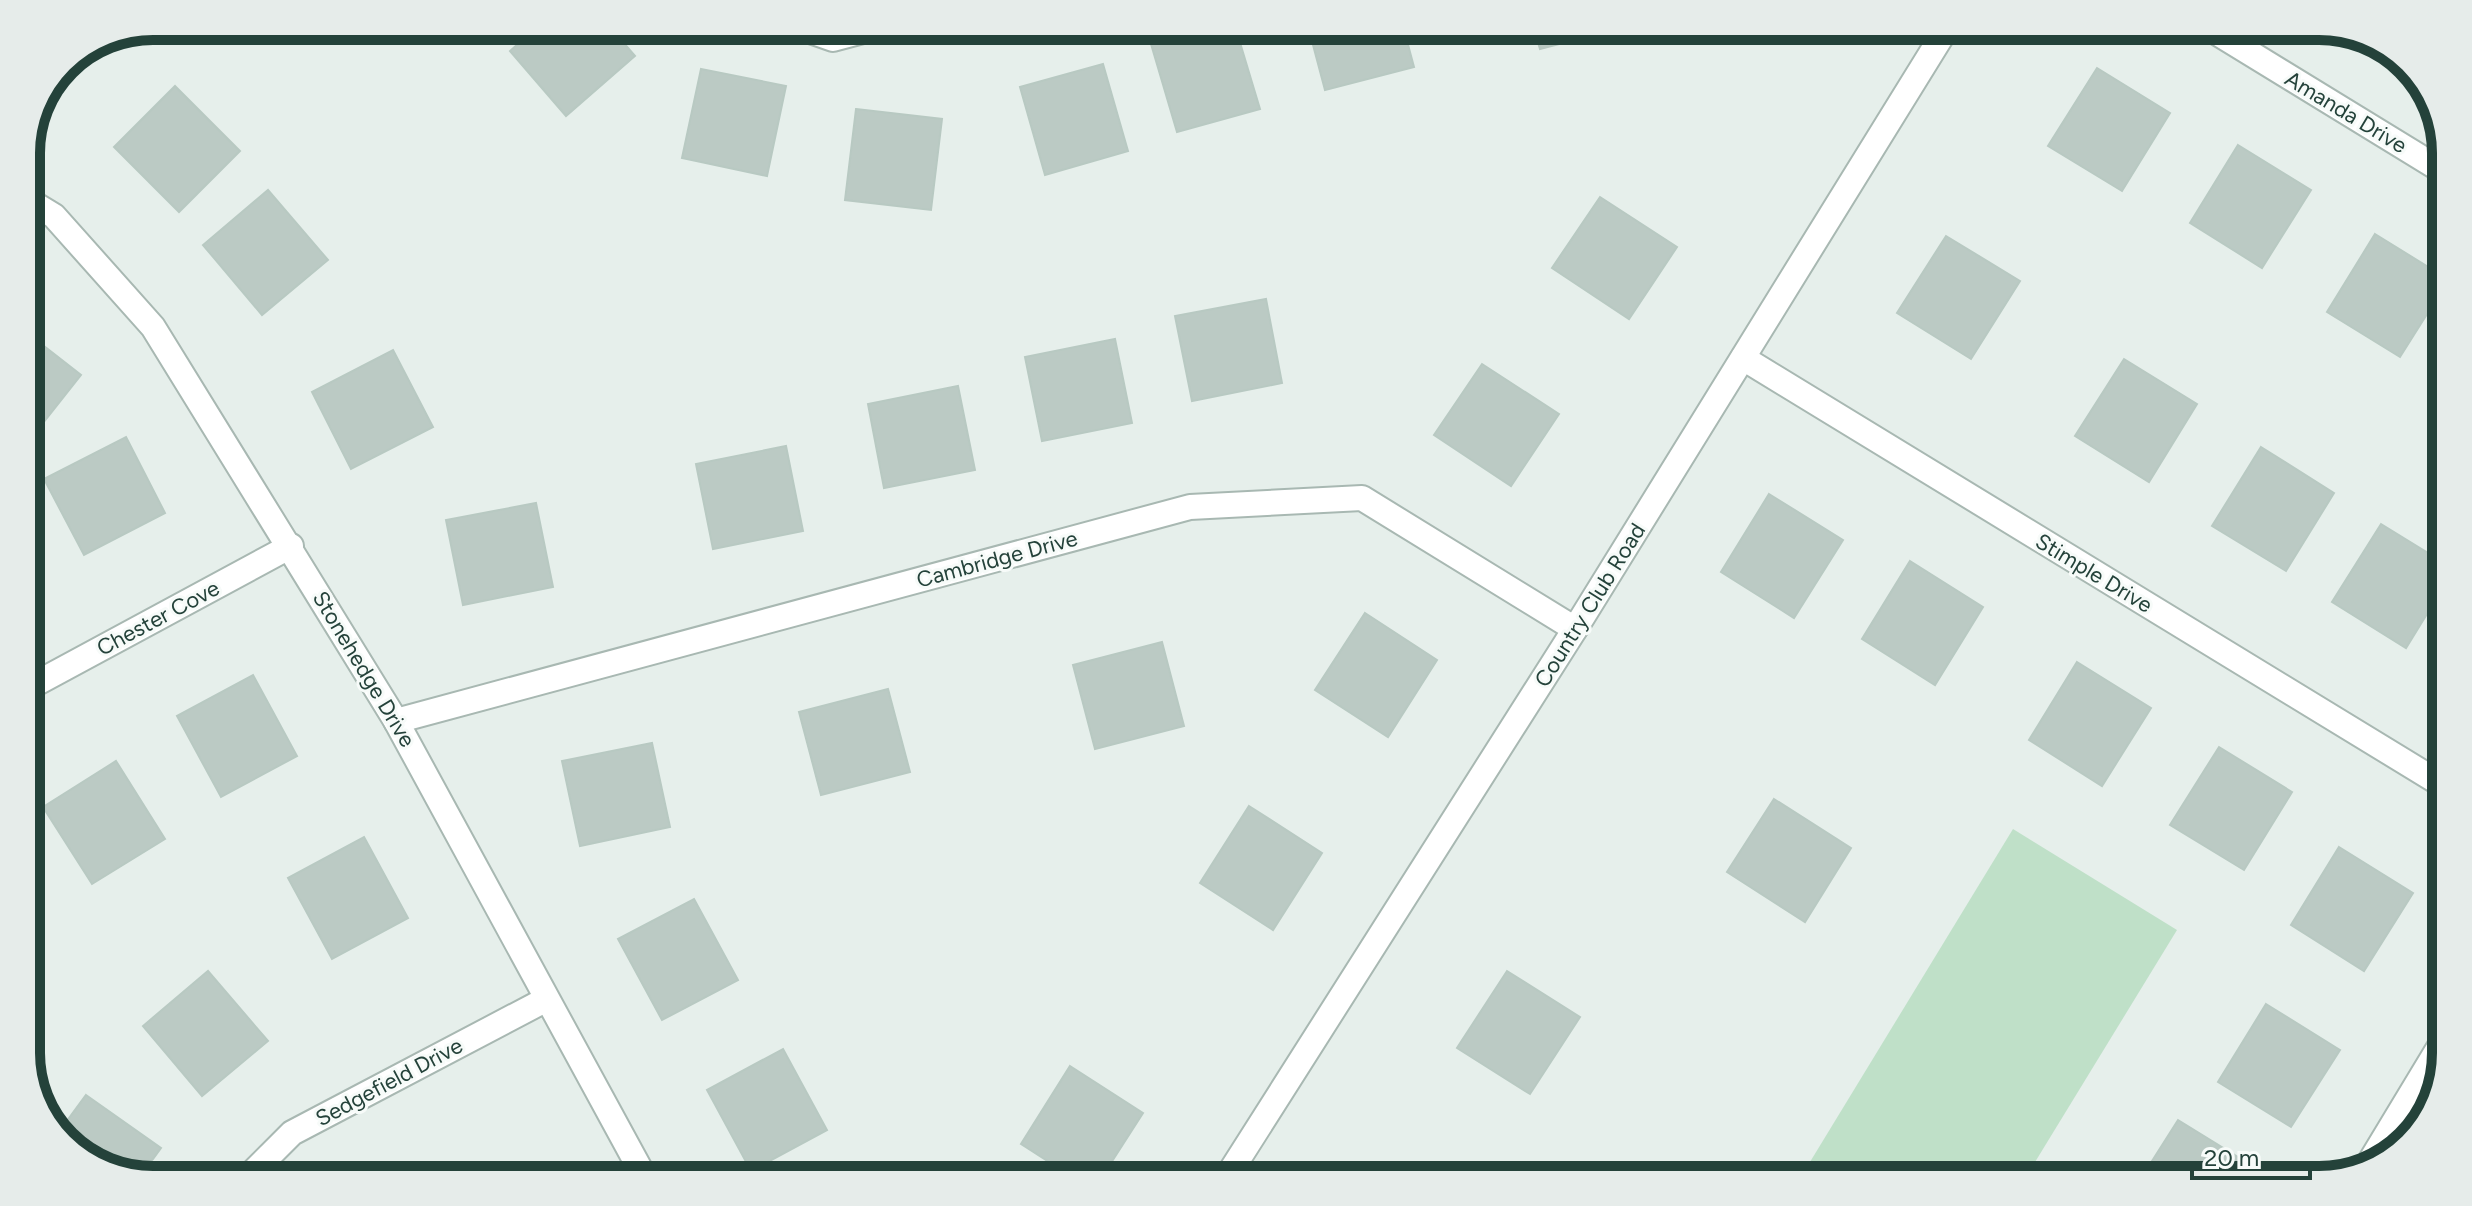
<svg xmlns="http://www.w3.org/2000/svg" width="2472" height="1206" viewBox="0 0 2472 1206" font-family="Figtree,sans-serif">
  <rect width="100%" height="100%" fill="#e6efeb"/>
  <!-- green -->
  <path fill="#bfe0c8" d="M2013 829 2177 930 2024 1180H1799Z"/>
  <!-- building -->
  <g fill="#bbcac4" stroke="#b8c9c2" stroke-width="2">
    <path d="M538 26H609L635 56 566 116 510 51Z"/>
    <path d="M1213 26H1235L1260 109 1177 132 1151 44Z"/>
    <path d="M1308 26H1403L1414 67 1325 90Z"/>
    <path d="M1533 26H1628L1540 49Z"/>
    <path d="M1734 26H1797L1796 34Z"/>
    <path d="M1103 64 1128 151 1045 175 1020 87Z"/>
    <path d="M2097 68 2170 113 2122 191 2048 146Z"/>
    <path d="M701 69 786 86 767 176 682 158Z"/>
    <path d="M175 86 240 151 179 212 114 147Z"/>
    <path d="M856 109 942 119 931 210 845 200Z"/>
    <path d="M2238 145 2311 190 2262 268 2190 223Z"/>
    <path d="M268 190 328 260 262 315 203 245Z"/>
    <path d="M1600 197 1677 247 1629 319 1552 268Z"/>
    <path d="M2375 234 2446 278V284L2400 357 2327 312Z"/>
    <path d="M1946 236 2020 281 1971 359 1897 313Z"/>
    <path d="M1266 299 1282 383 1192 401 1175 316Z"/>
    <path d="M26 332 81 375 28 442 26 441Z"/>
    <path d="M1115 339 1132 423 1042 441 1025 357Z"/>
    <path d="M393 350 433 427 351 469 312 392Z"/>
    <path d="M2124 359 2197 404 2149 482 2075 436Z"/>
    <path d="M1482 364 1559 414 1511 486 1434 435Z"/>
    <path d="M958 386 975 470 884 488 868 404Z"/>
    <path d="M126 437 165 513 84 555 44 479Z"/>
    <path d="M786 446 803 531 713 549 696 464Z"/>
    <path d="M2261 447 2334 493 2286 571 2212 526Z"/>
    <path d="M1769 494 1843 540 1794 618 1721 572Z"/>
    <path d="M536 503 553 587 463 605 446 520Z"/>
    <path d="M2381 524 2446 564V583L2406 648 2332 602Z"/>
    <path d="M1910 561 1983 607 1935 685 1862 639Z"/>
    <path d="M1365 613 1437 660 1388 737 1315 690Z"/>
    <path d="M1162 642 1184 726 1095 749 1073 665Z"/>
    <path d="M2077 662 2151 708 2102 786 2029 740Z"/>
    <path d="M253 675 297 756 221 797 177 716Z"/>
    <path d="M888 689 910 772 821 795 799 712Z"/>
    <path d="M652 743 670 827 580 846 562 761Z"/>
    <path d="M2219 747 2292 792 2244 870 2170 825Z"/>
    <path d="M116 761 165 839 92 884 43 807Z"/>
    <path d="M1774 799 1851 848 1805 922 1727 872Z"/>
    <path d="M1249 806 1322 853 1273 930 1200 883Z"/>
    <path d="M364 837 408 918 332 959 288 878Z"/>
    <path d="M2339 847 2413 893 2364 971 2291 925Z"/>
    <path d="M694 899 738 980 662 1020 618 939Z"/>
    <path d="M208 971 268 1041 202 1096 143 1026Z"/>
    <path d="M1507 971 1580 1017 1530 1094 1457 1048Z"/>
    <path d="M2266 1004 2340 1050 2291 1127 2218 1082Z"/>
    <path d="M783 1049 827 1130 751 1171 707 1090Z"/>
    <path d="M1070 1066 1143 1113 1100 1180H1077L1021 1144Z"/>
    <path d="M86 1095 161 1148 140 1177 97 1167 58 1133Z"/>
    <path d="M2178 1120 2251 1165 2242 1180H2140Z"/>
    <path d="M537 1165 545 1180H509Z"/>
    <path d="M846 1169 852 1180H826Z"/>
  </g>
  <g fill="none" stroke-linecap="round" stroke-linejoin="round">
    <defs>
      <g id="minor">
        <path d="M796 26 833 39 882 26"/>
        <path d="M2206 26 2446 173"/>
        <path d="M26 199 54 216 153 327 396 721 646 1180"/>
        <path d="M1743 358 2446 787"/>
        <path d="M26 689 291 546"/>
        <path d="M396 721 1190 507 1362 498 1575 629"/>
        <path d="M2368 1165 2446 1036"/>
        <path d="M245 1180 292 1133 545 1000"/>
        <path d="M1225 1180 1575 629 1948 26"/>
      </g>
    </defs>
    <!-- minor casing -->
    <use href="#minor" stroke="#a8b8b2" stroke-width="28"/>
    <!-- minor -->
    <use href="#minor" stroke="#fff" stroke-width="24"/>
  </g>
  <g text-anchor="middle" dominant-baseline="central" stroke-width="6" stroke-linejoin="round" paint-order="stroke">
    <!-- street labels -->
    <g font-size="22" fill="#24423a" stroke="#f7fbf9">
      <text transform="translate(2346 112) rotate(31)">Amanda Drive</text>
      <text transform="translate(997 559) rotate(-15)">Cambridge Drive</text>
      <text transform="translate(2094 573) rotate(31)">Stimple Drive</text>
      <text transform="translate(1590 605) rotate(-58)">Country Club Road</text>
      <text transform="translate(158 618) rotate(-28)">Chester Cove</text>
      <text transform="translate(364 669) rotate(59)">Stonehedge Drive</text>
      <text transform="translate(389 1082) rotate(-28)">Sedgefield Drive</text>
    </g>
  </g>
  <!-- crop -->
  <path d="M0 0H2472V1206H0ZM153 40H2319A113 113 0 0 1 2432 153V1053A113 113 0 0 1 2319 1166H153A113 113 0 0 1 40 1053V153A113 113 0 0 1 153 40Z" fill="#e6ecea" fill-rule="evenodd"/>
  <path fill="none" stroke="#24423a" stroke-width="10" d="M153 40H2319A113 113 0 0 1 2432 153V1053A113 113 0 0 1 2319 1166H153A113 113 0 0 1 40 1053V153A113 113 0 0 1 153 40Z"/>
  <!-- scale -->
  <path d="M2192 1166v12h118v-12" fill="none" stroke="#24423a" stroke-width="4"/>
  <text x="2204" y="1166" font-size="24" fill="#24423a" stroke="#f7fbf9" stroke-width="6" paint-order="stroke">20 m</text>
</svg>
